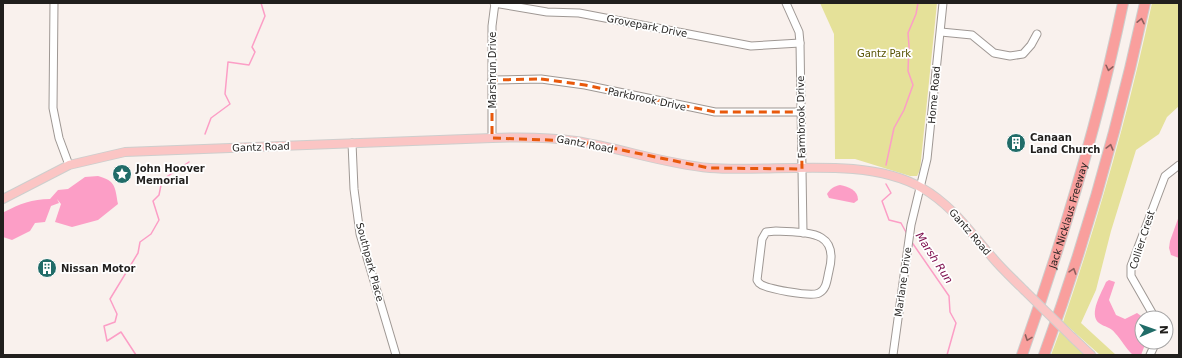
<svg xmlns="http://www.w3.org/2000/svg" width="1182" height="358" viewBox="0 0 1182 358" font-family="'DejaVu Sans',sans-serif">
  <rect width="100%" height="100%" fill="#f9f1ed"/>
  <!-- green -->
  <g fill="#e5e199">
    <path d="M820 3H937L920 170 917 176H910L855 159H835L834 34Z"/>
    <path d="M1152 3H1179V106L1167 117 1159 134 1136 150 1111 231 1096 290 1081 323 1116 355H1100L1063 322C1099 217 1129 111 1152 3Z"/>
    <path d="M1060 331 1085 355H1051Z"/>
  </g>
  <!-- water -->
  <g fill="#fc9ec6">
    <path d="M98 176C116 181 115 187 118 204L98 220 72 227 55 222 61 204 57 199 59 203 51 206 45 222 35 223 30 231 12 240 3 237 4 212C20 204 32 199 50 199L58 190 68 189 85 177Z"/>
    <path d="M840 185C849 187 858 190 858 200L854 203 829 198 827 194C830 189 834 186 840 185Z"/>
    <path d="M1179 216V258L1171 255 1169 248 1170 241Z"/>
    <path d="M1109 280 1115 282 1109 300 1116 315 1125 319 1137 313 1144 318H1142V342H1146L1141 355H1133C1125 348 1122 340 1115 333 1111 327 1104 327 1099 323 1088 314 1102 292 1106 282Z"/>
  </g>
  <g fill="none" stroke-linecap="round" stroke-linejoin="round">
    <!-- stream -->
    <g stroke="#fc9ec6" stroke-width="1.5">
      <path d="M205 134 211 118 230 104 225 94 228 62 249 65 255 52 252 47 265 16 261 3"/>
      <path d="M886 165 894 128 904 110 913 85 908 71 909 46 908 33 916 14 918 3"/>
      <path d="M886 184 891 193 882 201 889 220 901 223 907 234"/>
      <path d="M911 241 949 296 950 312 956 323 947 355"/>
      <path d="M136 355 121 332 107 341 104 326 115 322 117 314 110 299 138 253 140 242 151 234 159 220 153 201 159 195 162 180 189 162"/>
    </g>
    <defs>
      <g id="minor">
        <path d="M54 3 53 108 59 138 69 165"/>
        <path d="M494 3 547 12 579 13 751 46 800 43"/>
        <path d="M786 3 799 32 800 43 803 233"/>
        <path d="M941 32 972 35 994 53 1010 56 1023 54 1031 45 1037 34"/>
        <path d="M492 80 541 79 585 85 715 112H801"/>
        <path d="M492 138V26L495 3"/>
        <path d="M352 143 354 189 360 234 396 355"/>
        <path d="M776 231C806 233 840 229 829 271 827 279 827 289 819 293 811 297 765 289 759 283L757 280 762 239 766 232Z"/>
        <path d="M1155 318 1131 276V266L1165 176 1179 165"/>
        <path d="M893 355 911 225 927 159 943 3"/>
        <path d="M1150 355 1156 342"/>
      </g>
      <g id="major">
        <path d="M3 199 69 165 125 152 492 138C520 137 548 137 576 141 621 148 664 164 710 168 774 173 865 155 922 188 952 205 970 232 992 257 1002 269 1013 279 1024 290"/>
        <path d="M1072 337 1091 355"/>
      </g>
      <g id="highway">
        <path id="s1" d="M1022 355C1063 240 1098 123 1123 3"/>
        <path d="M1044 355C1086 240 1119 123 1145 3"/>
      </g>
    </defs>
    <!-- minor casing -->
    <use href="#minor" stroke="#9f9894" stroke-width="9"/>
    <!-- major casing -->
    <use href="#major" stroke="#cececd" stroke-width="10"/>
    <!-- highway casing -->
    <use href="#highway" stroke="#cececd" stroke-width="12"/>
    <!-- minor -->
    <use href="#minor" stroke="#fff" stroke-width="7"/>
    <!-- major -->
    <use href="#major" stroke="#fbc5c4" stroke-width="8"/>
    <!-- highway -->
    <use href="#highway" stroke="#f99f9d" stroke-width="10"/>
    <defs>
      <path id="major-bridge" d="M1024 290 1072 337"/>
    </defs>
    <!-- major-bridge casing -->
    <use href="#major-bridge" stroke="#cececd" stroke-width="10" stroke-linecap="butt"/>
    <!-- major-bridge -->
    <use href="#major-bridge" stroke="#fbc5c4" stroke-width="8"/>
  </g>
  <!-- one-way arrows -->
  <defs><path id="oneway-chevron" d="M-2-3.5L2.5 0L-2 3.5" fill="none" stroke-width="1.6" stroke-linecap="round" stroke-linejoin="round"/></defs>
  <g stroke="#8d5f5d">
    <use href="#oneway-chevron" transform="translate(1141 21) rotate(-78)"/>
    <use href="#oneway-chevron" transform="translate(1109 68) rotate(103)"/>
    <use href="#oneway-chevron" transform="translate(1110 147) rotate(-75)"/>
    <use href="#oneway-chevron" transform="translate(1073 271) rotate(-72)"/>
    <use href="#oneway-chevron" transform="translate(1028 338) rotate(110)"/>
  </g>
  <!-- marked area -->
  <path fill="none" stroke="#e8590c" stroke-width="3" stroke-dasharray="8 5" stroke-linejoin="round" d="M541 79 585 85 715 112H801L802 169 709 168 578 141 492 138V80Z"/>
  <!-- icons -->
  <defs>
    <symbol id="building-disc" viewBox="-11 -11 22 22"><circle r="9.5" fill="#216c68" stroke="#fff"/><path d="M-4-6H4V6H1V3H-1V6H-4ZM-2.5-4.3h1.7v1.8h-1.7ZM.8-4.3h1.7v1.8H.8ZM-2.5-1h1.7V.8h-1.7ZM.8-1h1.7V.8H.8Z" fill="#fff"/></symbol>
    <symbol id="sight-disc" viewBox="-11 -11 22 22"><circle r="9.5" fill="#216c68" stroke="#fff"/><path d="M0-6L1.8-2.2L6-1.7L2.9 1.2L3.7 5.4L0 3.3L-3.7 5.4L-2.9 1.2L-6-1.7L-1.8-2.2Z" fill="#fff"/></symbol>
  </defs>
  <g fill-rule="evenodd">
    <use href="#building-disc" x="1005" y="132" width="22" height="22"/>
    <use href="#sight-disc" x="111" y="163" width="22" height="22"/>
    <use href="#building-disc" x="36" y="257" width="22" height="22"/>
  </g>
  <g text-anchor="middle" dominant-baseline="central" stroke-width="3.5" stroke-linejoin="round" paint-order="stroke">
    <!-- street labels -->
    <g font-size="10" fill="#211f1d" stroke="#fff">
      <text transform="translate(647 26) rotate(11)">Grovepark Drive</text>
      <text transform="translate(492 70) rotate(-90)">Marshrun Drive</text>
      <text transform="translate(934 95) rotate(-85)">Home Road</text>
      <text transform="translate(647 99) rotate(12)">Parkbrook Drive</text>
      <text transform="translate(801 117) rotate(-91)">Farmbrook Drive</text>
      <text transform="translate(585 144) rotate(11)">Gantz Road</text>
      <text transform="translate(261 147) rotate(-2)">Gantz Road</text>
      <text stroke="none"><textPath href="#s1" startOffset="147">Jack Nicklaus Freeway</textPath></text>
      <text transform="translate(970 232) rotate(49)">Gantz Road</text>
      <text transform="translate(1142 240) rotate(-72)">Collier Crest</text>
      <text transform="translate(370 262) rotate(75)">Southpark Place</text>
      <text transform="translate(903 282) rotate(-82)">Marlane Drive</text>
    </g>
    <!-- park labels -->
    <g font-size="10" fill="#565100" stroke="#fff">
      <text x="884" y="53">Gantz Park</text>
    </g>
    <!-- poi labels -->
    <g font-size="10" font-weight="bold" fill="#211f1d" stroke="#fff" text-anchor="start">
      <text x="1030" y="137">Canaan<tspan x="1030" dy="12">Land Church</tspan></text>
      <text x="136" y="168">John Hoover<tspan x="136" dy="12">Memorial</tspan></text>
      <text x="61" y="268">Nissan Motor</text>
    </g>
    <!-- water labels -->
    <g font-size="11" font-style="italic" fill="#7d0e4d" stroke="#fff">
      <text transform="translate(934 258) rotate(57)">Marsh Run</text>
    </g>
  </g>
  <!-- border -->
  <rect width="1182" height="358" fill="none" stroke="#211f1d" stroke-width="8"/>
  <!-- north arrow -->
  <g transform="translate(1154 330) rotate(88)"><circle r="19" fill="#ffffff" stroke="#a6a5a5"/>
  <path d="M0-3L7 15L0 10L-7 15Z" fill="#216c68"/>
  <text y="-6" font-size="11" font-weight="bold" text-anchor="middle" fill="#211f1d">N</text>
  </g>
</svg>
